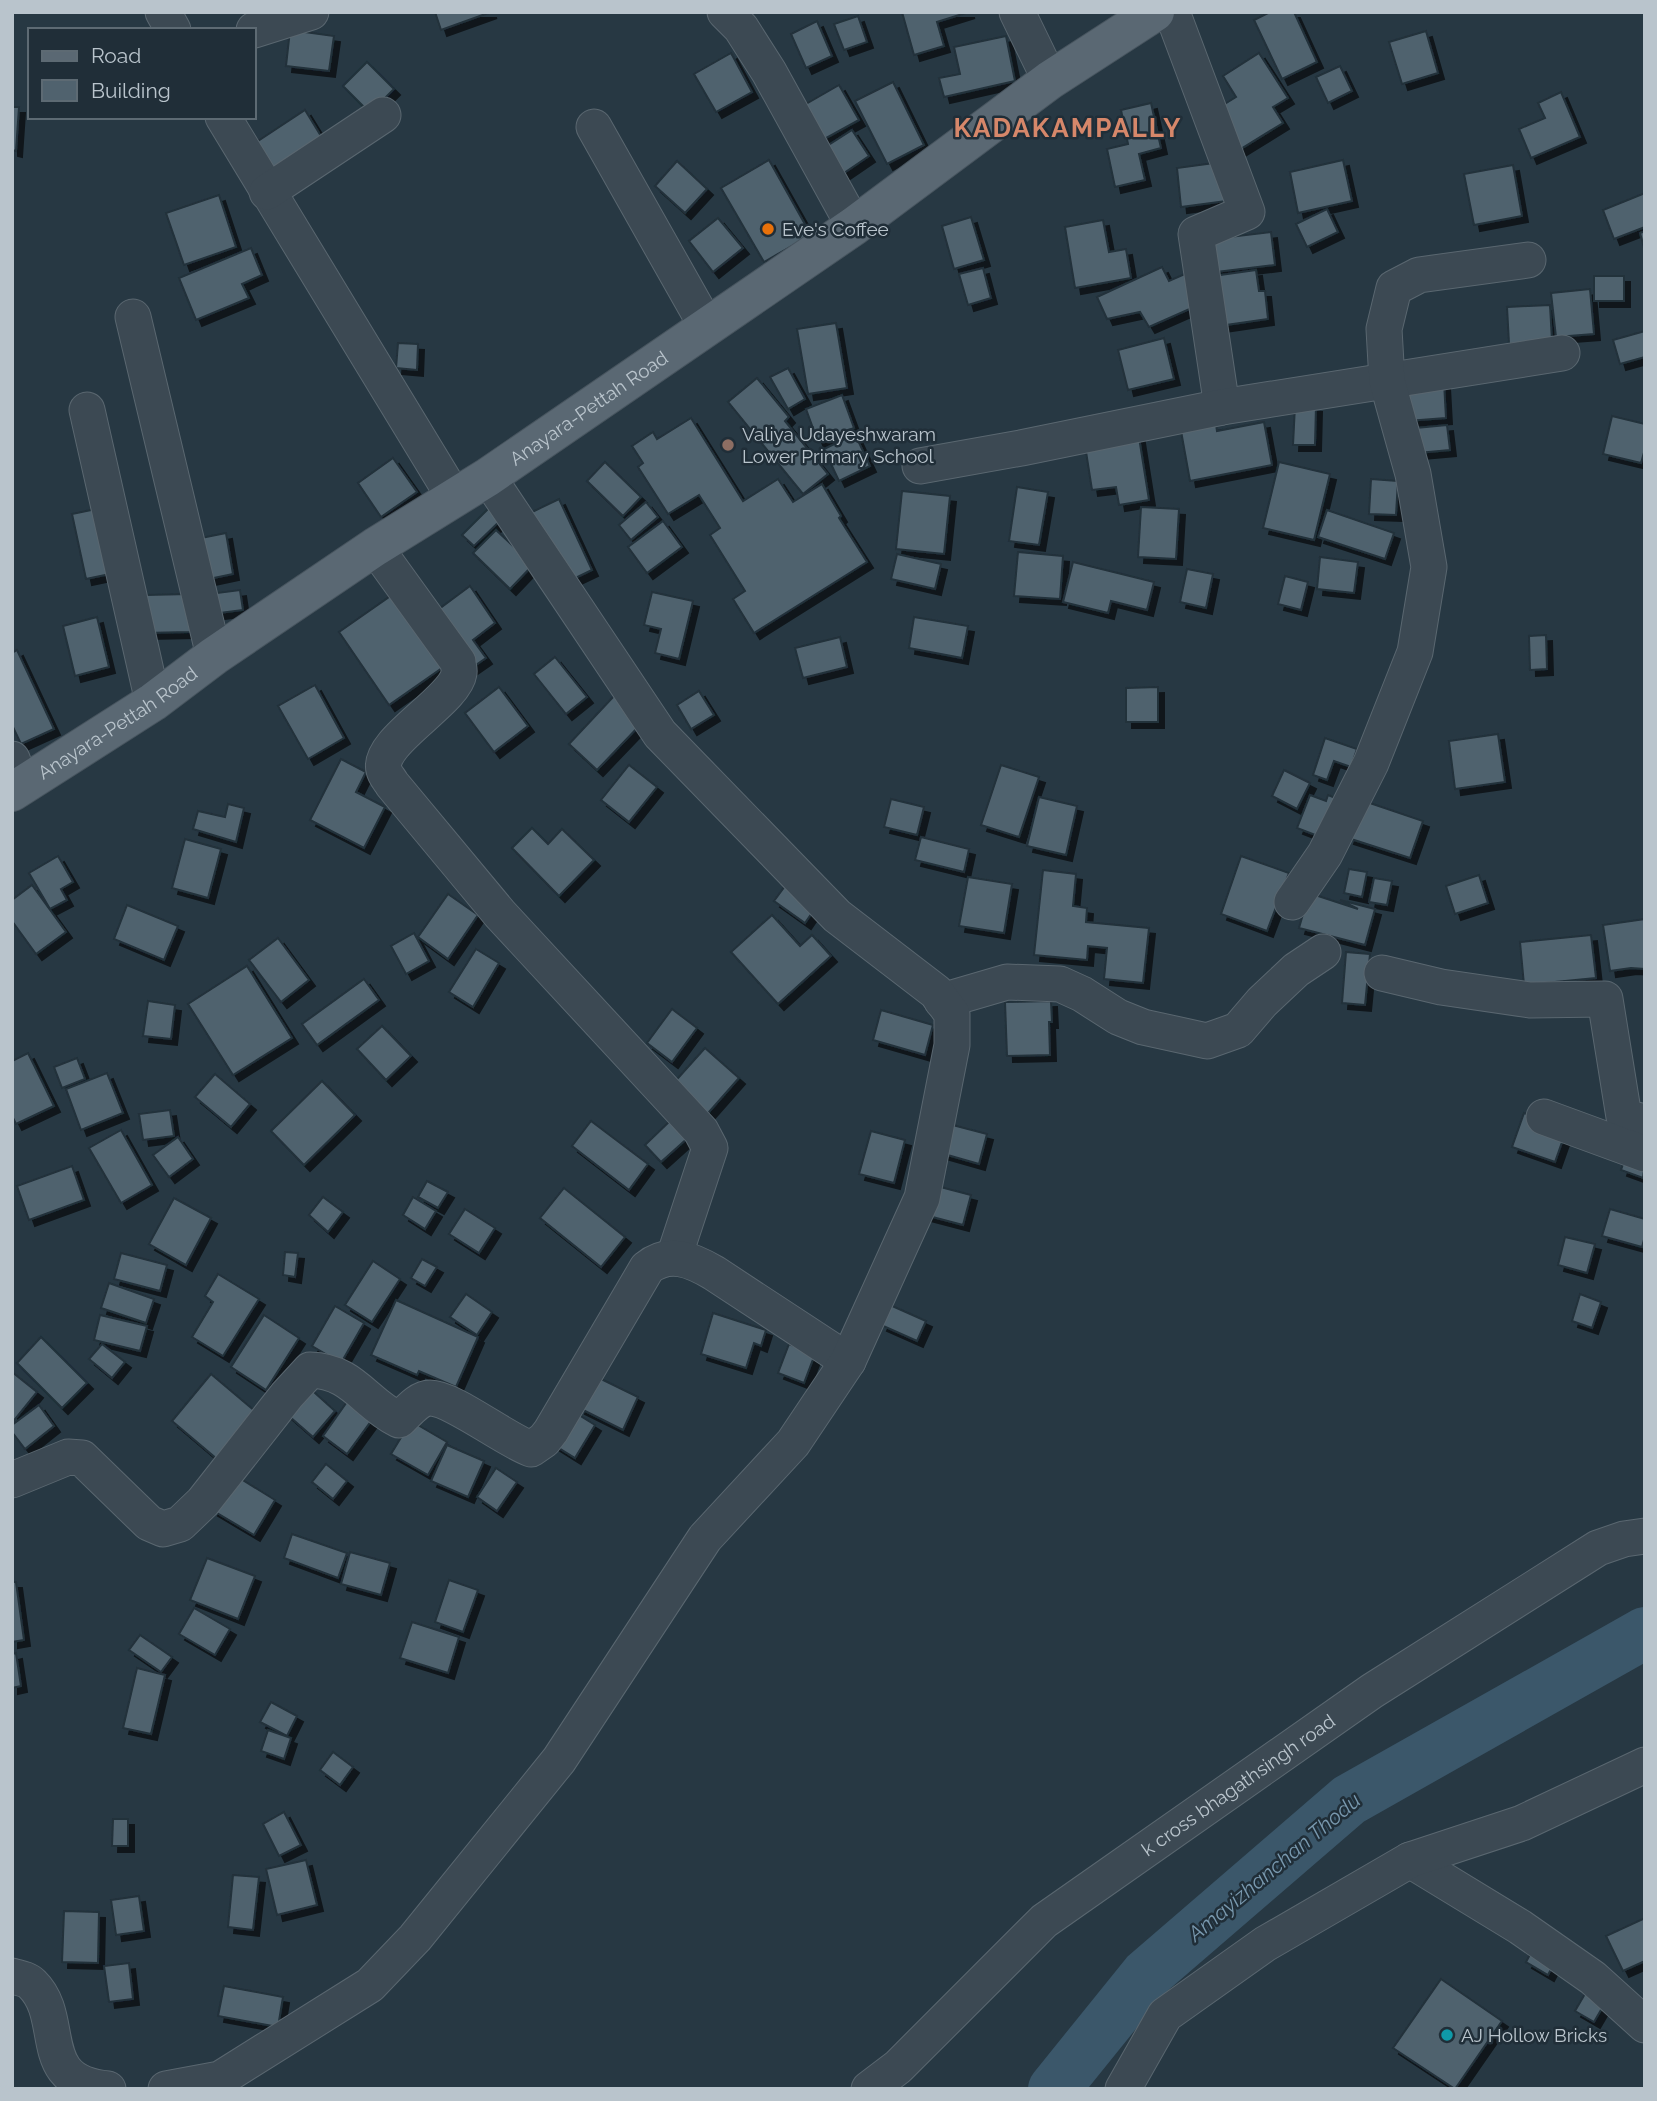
<svg xmlns="http://www.w3.org/2000/svg" width="1657" height="2101" viewBox="0 0 1657 2101" font-family="Raleway,sans-serif">
  <defs>
    <filter id="shadow"><feDropShadow dx="6" dy="6" stdDeviation="0" flood-color="#0009"/></filter>
  </defs>
  <rect width="100%" height="100%" fill="#273843"/>
  <g fill="none" stroke-linecap="round" stroke-linejoin="round">
    <!-- river -->
    <path stroke="#3b576a" stroke-width="52" d="M1054 2089 1146 1975 1349 1800 1645 1633"/>
  </g>
  <!-- building -->
  <g fill="#50626e" stroke="#22303a" stroke-width="2" filter="url(#shadow)">
    <path d="M435 12H491L441 30Z"/>
    <path d="M902 12H969L937 22 944 46 914 55Z"/>
    <path d="M1270 12H1294L1317 62 1282 79 1254 20Z"/>
    <path d="M858 16 867 42 844 50 834 24Z"/>
    <path d="M817 21 832 56 806 68 791 34Z"/>
    <path d="M290 30 334 36 329 71 286 66Z"/>
    <path d="M1426 31 1438 73 1402 84 1389 42Z"/>
    <path d="M1006 36 1015 81 944 97 939 78 960 74 954 47Z"/>
    <path d="M731 53 752 92 716 112 694 74Z"/>
    <path d="M1259 53 1288 98 1273 107 1283 123 1239 150 1215 110 1236 97 1223 76Z"/>
    <path d="M367 62 394 89 370 113 343 86Z"/>
    <path d="M1340 66 1352 91 1328 103 1316 77Z"/>
    <path d="M893 82 924 145 887 164 855 101Z"/>
    <path d="M839 85 859 120 819 142 799 108Z"/>
    <path d="M1561 92 1580 137 1531 158 1519 129 1545 118 1538 103Z"/>
    <path d="M1151 103 1161 148 1139 154 1145 180 1115 187 1107 149 1128 144 1121 110Z"/>
    <path d="M12 107H19L16 151 12 150Z"/>
    <path d="M305 110 324 141 274 174 255 143Z"/>
    <path d="M852 130 869 156 844 173 827 146Z"/>
    <path d="M769 160 811 235 764 262 721 188Z"/>
    <path d="M1343 160 1352 201 1298 213 1290 172Z"/>
    <path d="M677 161 707 189 685 213 655 186Z"/>
    <path d="M1229 161 1234 200 1181 207 1177 168Z"/>
    <path d="M1513 165 1522 216 1474 225 1464 174Z"/>
    <path d="M1645 193V227L1614 239 1603 210Z"/>
    <path d="M219 195 236 247 184 265 166 213Z"/>
    <path d="M1327 209 1338 232 1307 247 1296 224Z"/>
    <path d="M971 217 984 260 954 269 942 226Z"/>
    <path d="M718 218 743 248 713 272 689 241Z"/>
    <path d="M1103 220 1109 252 1126 249 1131 278 1075 288 1065 227Z"/>
    <path d="M1645 231V251L1640 233Z"/>
    <path d="M1271 232 1275 265 1208 273 1204 240Z"/>
    <path d="M251 248 262 275 242 284 249 298 196 320 179 278Z"/>
    <path d="M1162 267 1169 281 1187 273 1201 304 1149 327 1140 312 1107 319 1097 297Z"/>
    <path d="M983 268 991 298 968 305 959 274Z"/>
    <path d="M1256 270 1259 291H1265L1268 319 1219 326 1213 276Z"/>
    <rect x="1594" y="276" width="30" height="25"/>
    <path d="M1590 289 1594 334 1556 337 1551 293Z"/>
    <path d="M1550 305 1552 341 1509 344 1507 307Z"/>
    <path d="M836 323 847 388 808 394 797 329Z"/>
    <path d="M1645 331V357L1620 364 1613 340Z"/>
    <path d="M1164 338 1174 379 1128 390 1118 350Z"/>
    <path d="M398 343 418 344 417 370 396 368Z"/>
    <path d="M788 368 805 399 788 409 770 377Z"/>
    <path d="M757 378 789 417 785 421 828 474 803 494 728 402Z"/>
    <path d="M1444 382 1446 418 1407 421 1404 385Z"/>
    <path d="M842 395 854 428 818 442 806 409Z"/>
    <path d="M1295 405 1316 406 1315 445H1293Z"/>
    <path d="M1612 416 1645 424V449L1641 463 1603 454Z"/>
    <path d="M691 418 743 501 778 479 793 502 822 484 841 516 839 518 867 562 754 633 733 599 745 591 710 535 720 528 699 495 668 514 638 467 643 463 632 446 653 432 657 439Z"/>
    <path d="M1264 422 1272 465 1190 481 1181 431 1216 424 1217 431Z"/>
    <path d="M1447 425 1450 450 1407 454 1405 429Z"/>
    <path d="M1138 431 1149 500 1119 505 1116 487 1092 490 1084 439Z"/>
    <path d="M855 434 870 466 839 481 824 449Z"/>
    <path d="M393 458 417 492 381 517 358 483Z"/>
    <path d="M605 462 641 497 623 516 587 481Z"/>
    <path d="M1279 462 1330 474 1314 540 1263 528Z"/>
    <path d="M1371 479 1398 481 1396 515 1369 514Z"/>
    <path d="M1017 487 1048 492 1039 545 1009 541Z"/>
    <path d="M902 491 950 496 944 554 896 549Z"/>
    <path d="M559 499 592 570 563 584 530 513Z"/>
    <path d="M646 502 658 517 631 540 619 525Z"/>
    <path d="M492 505 504 517 474 546 462 535Z"/>
    <path d="M1141 507 1179 509 1176 559 1138 557Z"/>
    <path d="M96 509 110 574 86 579 72 514Z"/>
    <path d="M1327 510 1394 533 1385 559 1318 537Z"/>
    <path d="M663 521 682 547 647 573 628 547Z"/>
    <path d="M496 530 533 565 510 589 473 553Z"/>
    <path d="M226 533 233 574 209 579 201 538Z"/>
    <path d="M1018 552 1063 556 1060 599 1014 596Z"/>
    <path d="M897 554 941 564 935 589 891 579Z"/>
    <path d="M1320 557 1358 562 1354 593 1317 589Z"/>
    <path d="M1073 562 1154 582 1147 610 1111 601 1108 613 1063 602Z"/>
    <path d="M1187 569 1213 574 1206 608 1180 602Z"/>
    <path d="M1285 576 1308 582 1301 610 1278 604Z"/>
    <path d="M470 586 495 623 473 640 486 658 470 669 431 615Z"/>
    <path d="M240 590 243 610 212 614 209 594Z"/>
    <path d="M652 592 693 601 679 659 655 653 661 629 644 625Z"/>
    <path d="M190 594V632L144 633V595Z"/>
    <path d="M392 595 442 668 389 705 339 632Z"/>
    <path d="M97 617 109 667 75 676 63 626Z"/>
    <path d="M914 617 968 626 962 658 909 648Z"/>
    <path d="M1546 635 1547 669 1530 670 1529 636Z"/>
    <path d="M840 637 847 667 803 678 795 648Z"/>
    <path d="M17 650 54 729 21 744 12 725V653Z"/>
    <path d="M555 657 587 697 566 714 534 674Z"/>
    <path d="M315 685 344 738 308 759 278 706Z"/>
    <path d="M499 687 528 726 494 752 465 713Z"/>
    <path d="M1158 687V722H1126V688Z"/>
    <path d="M699 691 714 715 691 729 677 705Z"/>
    <path d="M614 696 642 723 597 770 569 744Z"/>
    <path d="M1498 734 1505 782 1455 789 1449 741Z"/>
    <path d="M1325 738 1357 749 1351 767 1334 761 1327 780 1313 775Z"/>
    <path d="M341 759 366 772 356 792 385 807 364 848 310 820Z"/>
    <path d="M629 765 657 787 629 822 601 800Z"/>
    <path d="M1001 765 1039 777 1019 837 981 825Z"/>
    <path d="M1284 770 1310 783 1297 809 1272 796Z"/>
    <path d="M1310 795 1326 801 1328 795 1338 799 1323 838 1297 828Z"/>
    <path d="M1039 797 1077 806 1066 855 1027 846Z"/>
    <path d="M891 799 924 807 917 835 884 827Z"/>
    <path d="M1361 800 1423 821 1410 858 1348 838Z"/>
    <path d="M228 804 244 808 236 842 193 829 198 811 225 817Z"/>
    <path d="M532 828 548 844 562 829 594 860 559 896 512 848Z"/>
    <path d="M921 837 969 849 964 872 915 860Z"/>
    <path d="M185 839 221 849 208 898 172 888Z"/>
    <path d="M58 856 73 882 61 889 67 900 50 909 29 873Z"/>
    <path d="M1241 856 1289 873 1267 931 1221 914Z"/>
    <path d="M1349 869 1367 872 1362 897 1344 893Z"/>
    <path d="M1043 870 1076 874 1073 906 1087 908 1086 922 1149 928 1143 983 1104 979 1107 948 1088 946 1087 960 1034 955Z"/>
    <path d="M1479 875 1488 903 1455 914 1446 886Z"/>
    <path d="M968 877 1012 884 1004 933 959 926Z"/>
    <path d="M1374 878 1392 881 1387 905 1369 902Z"/>
    <path d="M788 882 818 904 805 923 774 901Z"/>
    <path d="M32 885 66 932 36 954 12 921V900Z"/>
    <path d="M1309 893 1358 909 1340 900 1375 909 1365 945 1299 928Z"/>
    <path d="M448 894 478 915 448 959 418 937Z"/>
    <path d="M127 905 178 926 164 960 114 939Z"/>
    <path d="M772 915 800 946 812 935 831 956 778 1004 731 952Z"/>
    <path d="M1645 919V969L1631 968 1610 971 1603 925Z"/>
    <path d="M414 933 429 961 406 974 391 946Z"/>
    <path d="M1591 935 1596 978 1524 985 1520 942Z"/>
    <path d="M278 938 309 980 281 1002 249 960Z"/>
    <path d="M476 949 499 963 473 1007 449 992Z"/>
    <path d="M1346 952 1370 954 1365 1005 1342 1003Z"/>
    <path d="M247 966 292 1038 233 1075 188 1004Z"/>
    <path d="M364 979 379 1000 317 1045 302 1024Z"/>
    <path d="M148 1001 175 1005 171 1039 143 1036Z"/>
    <path d="M1051 1001 1052 1022H1049L1050 1055 1007 1056 1005 1002Z"/>
    <path d="M672 1009 697 1028 672 1062 647 1043Z"/>
    <path d="M881 1010 933 1025 925 1055 873 1040Z"/>
    <path d="M382 1026 411 1056 386 1080 357 1049Z"/>
    <path d="M705 1048 739 1078 702 1120 670 1087Z"/>
    <path d="M28 1053 54 1106 16 1124 12 1116V1061Z"/>
    <path d="M77 1058 85 1079 62 1088 54 1067Z"/>
    <path d="M107 1073 123 1113 81 1130 66 1089Z"/>
    <path d="M215 1074 250 1104 231 1127 195 1097Z"/>
    <path d="M322 1081 355 1115 304 1165 271 1131Z"/>
    <path d="M170 1110 174 1136 143 1140 139 1114Z"/>
    <path d="M1524 1113 1567 1128 1555 1162 1512 1147Z"/>
    <path d="M673 1118 690 1136 661 1162 645 1145Z"/>
    <path d="M591 1121 648 1164 629 1190 572 1146Z"/>
    <path d="M945 1123 987 1134 979 1164 937 1152Z"/>
    <path d="M121 1130 152 1185 121 1203 89 1148Z"/>
    <path d="M871 1131 905 1140 894 1183 859 1174Z"/>
    <path d="M178 1137 193 1159 169 1177 153 1155Z"/>
    <path d="M1626 1155 1645 1162 1643 1178 1621 1170Z"/>
    <path d="M72 1166 84 1200 29 1220 17 1186Z"/>
    <path d="M427 1181 448 1192 438 1208 418 1197Z"/>
    <path d="M929 1184 971 1195 963 1225 921 1214Z"/>
    <path d="M564 1188 625 1237 601 1267 540 1218Z"/>
    <path d="M323 1197 343 1212 328 1232 309 1215Z"/>
    <path d="M413 1197 436 1211 425 1229 403 1215Z"/>
    <path d="M174 1198 211 1218 186 1265 149 1244Z"/>
    <path d="M465 1209 495 1228 479 1253 449 1234Z"/>
    <path d="M1610 1209 1645 1219V1236L1642 1247 1602 1236Z"/>
    <path d="M1565 1237 1595 1244 1587 1273 1558 1265Z"/>
    <path d="M285 1252 298 1253 295 1277 283 1275Z"/>
    <path d="M121 1253 167 1265 160 1291 114 1279Z"/>
    <path d="M422 1259 437 1267 425 1286 411 1278Z"/>
    <path d="M373 1261 400 1279 372 1322 345 1305Z"/>
    <path d="M218 1274 259 1299 223 1356 192 1337 213 1302 205 1296Z"/>
    <path d="M109 1283 154 1299 146 1323 101 1308Z"/>
    <path d="M466 1294 492 1312 477 1335 450 1317Z"/>
    <path d="M1580 1294 1601 1302 1592 1328 1572 1321Z"/>
    <path d="M396 1300 478 1337 456 1387 419 1371 417 1375 371 1355Z"/>
    <path d="M890 1305 926 1321 917 1341 881 1325Z"/>
    <path d="M335 1306 364 1323 341 1363 312 1346Z"/>
    <path d="M713 1313 766 1330 761 1346 754 1343 746 1368 701 1354Z"/>
    <path d="M100 1315 147 1326 140 1351 94 1340Z"/>
    <path d="M264 1315 299 1338 266 1390 231 1367Z"/>
    <path d="M41 1337 87 1383 62 1408 17 1363Z"/>
    <path d="M102 1344 125 1362 112 1378 89 1359Z"/>
    <path d="M789 1344 815 1354 804 1383 778 1373Z"/>
    <path d="M12 1372 37 1392 12 1423Z"/>
    <path d="M211 1374 256 1412 217 1459 172 1421Z"/>
    <path d="M595 1376 638 1397 623 1430 579 1408Z"/>
    <path d="M305 1384 335 1411 313 1437 282 1410Z"/>
    <path d="M349 1399 374 1417 347 1454 323 1436Z"/>
    <path d="M39 1405 54 1426 25 1449 12 1432V1425Z"/>
    <path d="M574 1412 595 1425 575 1458 554 1445Z"/>
    <path d="M411 1421 447 1442 428 1475 391 1454Z"/>
    <path d="M447 1445 484 1461 468 1497 431 1481Z"/>
    <path d="M326 1464 347 1481 333 1499 312 1482Z"/>
    <path d="M496 1468 517 1482 497 1511 477 1497Z"/>
    <path d="M233 1474 275 1500 254 1535 212 1510Z"/>
    <path d="M292 1534 347 1553 338 1578 284 1558Z"/>
    <path d="M350 1552 390 1563 381 1595 341 1584Z"/>
    <path d="M207 1558 255 1576 238 1619 190 1600Z"/>
    <path d="M449 1580 478 1590 463 1632 435 1622Z"/>
    <path d="M12 1582H16L24 1640 12 1642Z"/>
    <path d="M194 1608 230 1629 215 1655 179 1634Z"/>
    <path d="M412 1622 459 1637 448 1673 400 1658Z"/>
    <path d="M140 1635 172 1657 161 1672 129 1650Z"/>
    <path d="M16 1653 21 1686 12 1688V1654Z"/>
    <path d="M137 1668 165 1675 151 1734 123 1728Z"/>
    <path d="M271 1702 297 1716 287 1736 260 1722Z"/>
    <path d="M268 1730 291 1738 284 1759 261 1751Z"/>
    <path d="M333 1752 353 1767 340 1785 320 1770Z"/>
    <path d="M284 1812 301 1845 279 1856 263 1824Z"/>
    <path d="M113 1819H128V1846H112Z"/>
    <path d="M306 1860 317 1905 277 1915 266 1869Z"/>
    <path d="M233 1875 259 1877 253 1930 228 1927Z"/>
    <path d="M139 1896 144 1931 116 1935 111 1900Z"/>
    <path d="M64 1911 99 1912 98 1963 62 1962Z"/>
    <path d="M1645 1918V1961L1623 1971 1606 1936Z"/>
    <path d="M1536 1943 1558 1956 1548 1975 1526 1962Z"/>
    <path d="M129 1963 133 1999 109 2002 104 1966Z"/>
    <path d="M1441 1979 1502 2021 1455 2089 1393 2048Z"/>
    <path d="M224 1986 283 1997 278 2027 218 2016Z"/>
    <path d="M1586 1992 1605 2003 1594 2022 1575 2011Z"/>
  </g>
  <g fill="none" stroke-linecap="round" stroke-linejoin="round">
    <defs>
      <g id="minor">
        <path d="M163 12 173 30"/>
        <path d="M725 12 741 28 769 72 854 226"/>
        <path d="M1017 12 1050 80"/>
        <path d="M1172 12 1247 212 1196 234 1222 407"/>
        <path d="M254 30 311 12"/>
        <path d="M223 117 454 497"/>
        <path d="M594 127 707 327"/>
        <path d="M267 192 383 115"/>
        <path d="M133 317 214 656"/>
        <path d="M87 410 153 702"/>
        <path d="M920 466 1021 448 1222 407 1562 353"/>
        <path d="M375 547 458 662C458 666 460 670 459 673 455 701 376 742 384 770 385 775 390 780 392 784L500 914 701 1131 710 1148 674 1257"/>
        <path d="M12 759 22 785"/>
        <path d="M1292 902 1325 854 1371 763 1415 652 1429 567 1413 474 1387 381 1384 329 1394 288 1419 275 1528 260"/>
        <path d="M1382 973 1441 987 1530 1000 1605 999 1624 1117 1645 1122"/>
        <path d="M942 1001 1007 982 1060 984 1082 994 1118 1017 1143 1027 1207 1041 1238 1030 1262 1002 1296 970 1323 952"/>
        <path d="M1544 1117 1645 1154"/>
        <path d="M12 1480 68 1457 82 1458 149 1523 163 1529 180 1524 203 1502 287 1395 310 1370C353 1371 364 1403 399 1420 407 1413 418 1398 430 1398 452 1398 504 1439 531 1449L544 1440 551 1431 647 1268C669 1250 692 1260 714 1273L848 1361"/>
        <path d="M1410 1860 1520 1927 1593 1978 1645 2025"/>
        <path d="M12 1976C19 1978 27 1979 32 1984 68 2019 32 2082 108 2089"/>
        <path d="M166 2089 220 2079 370 1985 415 1938 559 1760 705 1538 793 1443 848 1361 922 1198 952 1045V1014L936 992 837 916 660 734 488 477"/>
        <path id="s1" d="M869 2089 898 2067 1044 1921 1372 1691 1598 1548 1624 1539 1645 1536"/>
        <path d="M1123 2089 1165 2015 1265 1944 1410 1860 1522 1823 1645 1765"/>
      </g>
      <g id="major">
        <path id="s2" d="M12 792 153 702 214 656 375 547 488 477 854 226 1050 80 1155 12"/>
      </g>
    </defs>
    <!-- minor casing -->
    <use href="#minor" stroke="#5a6770" stroke-width="37"/>
    <!-- major casing -->
    <use href="#major" stroke="#48555f" stroke-width="40"/>
    <!-- minor -->
    <use href="#minor" stroke="#3c4953" stroke-width="35"/>
    <!-- major -->
    <use href="#major" stroke="#5a6873" stroke-width="38"/>
  </g>
  <!-- markers -->
  <circle fill="#e8710a" stroke="#202e38" stroke-width="2.5" cx="768" cy="229" r="7"/>
  <circle fill="#8d6e63" stroke="#202e38" stroke-width="2.5" cx="728" cy="445" r="7"/>
  <circle fill="#0f9aa8" stroke="#202e38" stroke-width="2.5" cx="1447" cy="2035" r="7"/>
  <g text-anchor="middle" dominant-baseline="central" stroke-width="5" stroke-linejoin="round" paint-order="stroke">
    <!-- poi labels -->
    <g font-size="19" fill="#b9c4cc" stroke="#202e38" text-anchor="start">
      <text x="782" y="229">Eve's Coffee</text>
      <text x="742" y="434">Valiya Udayeshwaram<tspan x="742" dy="22">Lower Primary School</tspan></text>
      <text x="1461" y="2035">AJ Hollow Bricks</text>
    </g>
    <!-- street labels -->
    <g font-size="19" fill="#b9c4cc" stroke="#202e38">
      <text stroke="none"><textPath href="#s2" startOffset="693">Anayara-Pettah Road</textPath></text>
      <text stroke="none"><textPath href="#s2" startOffset="126">Anayara-Pettah Road</textPath></text>
      <text stroke="none"><textPath href="#s1" startOffset="480">k cross bhagathsingh road</textPath></text>
    </g>
    <!-- water labels -->
    <g font-size="21" font-style="italic" fill="#7999af" stroke="#202e38">
      <text transform="translate(1274 1867) rotate(-40)">Amayizhanchan Thodu</text>
    </g>
    <!-- district labels -->
    <g font-size="26" font-weight="bold" letter-spacing="2" fill="#d6876a" stroke="#202e38">
      <text x="1068" y="128">KADAKAMPALLY</text>
    </g>
  </g>
  <!-- border -->
  <rect width="1657" height="2101" fill="none" stroke="#b9c4cc" stroke-width="28"/>
  <!-- legend -->
  <rect x="28" y="28" width="228" height="91" fill="#202e38" stroke="#5d6a73" stroke-width="2"/>
  <rect x="42" y="51" width="35" height="10" fill="#5a6873" stroke="#5d6a73" stroke-width="2"/>
  <text x="91" y="63" font-size="21" fill="#b9c4cc">Road</text>
  <rect x="42" y="80" width="35" height="21" fill="#50626e" stroke="#5d6a73" stroke-width="2"/>
  <text x="91" y="98" font-size="21" fill="#b9c4cc">Building</text>
</svg>
